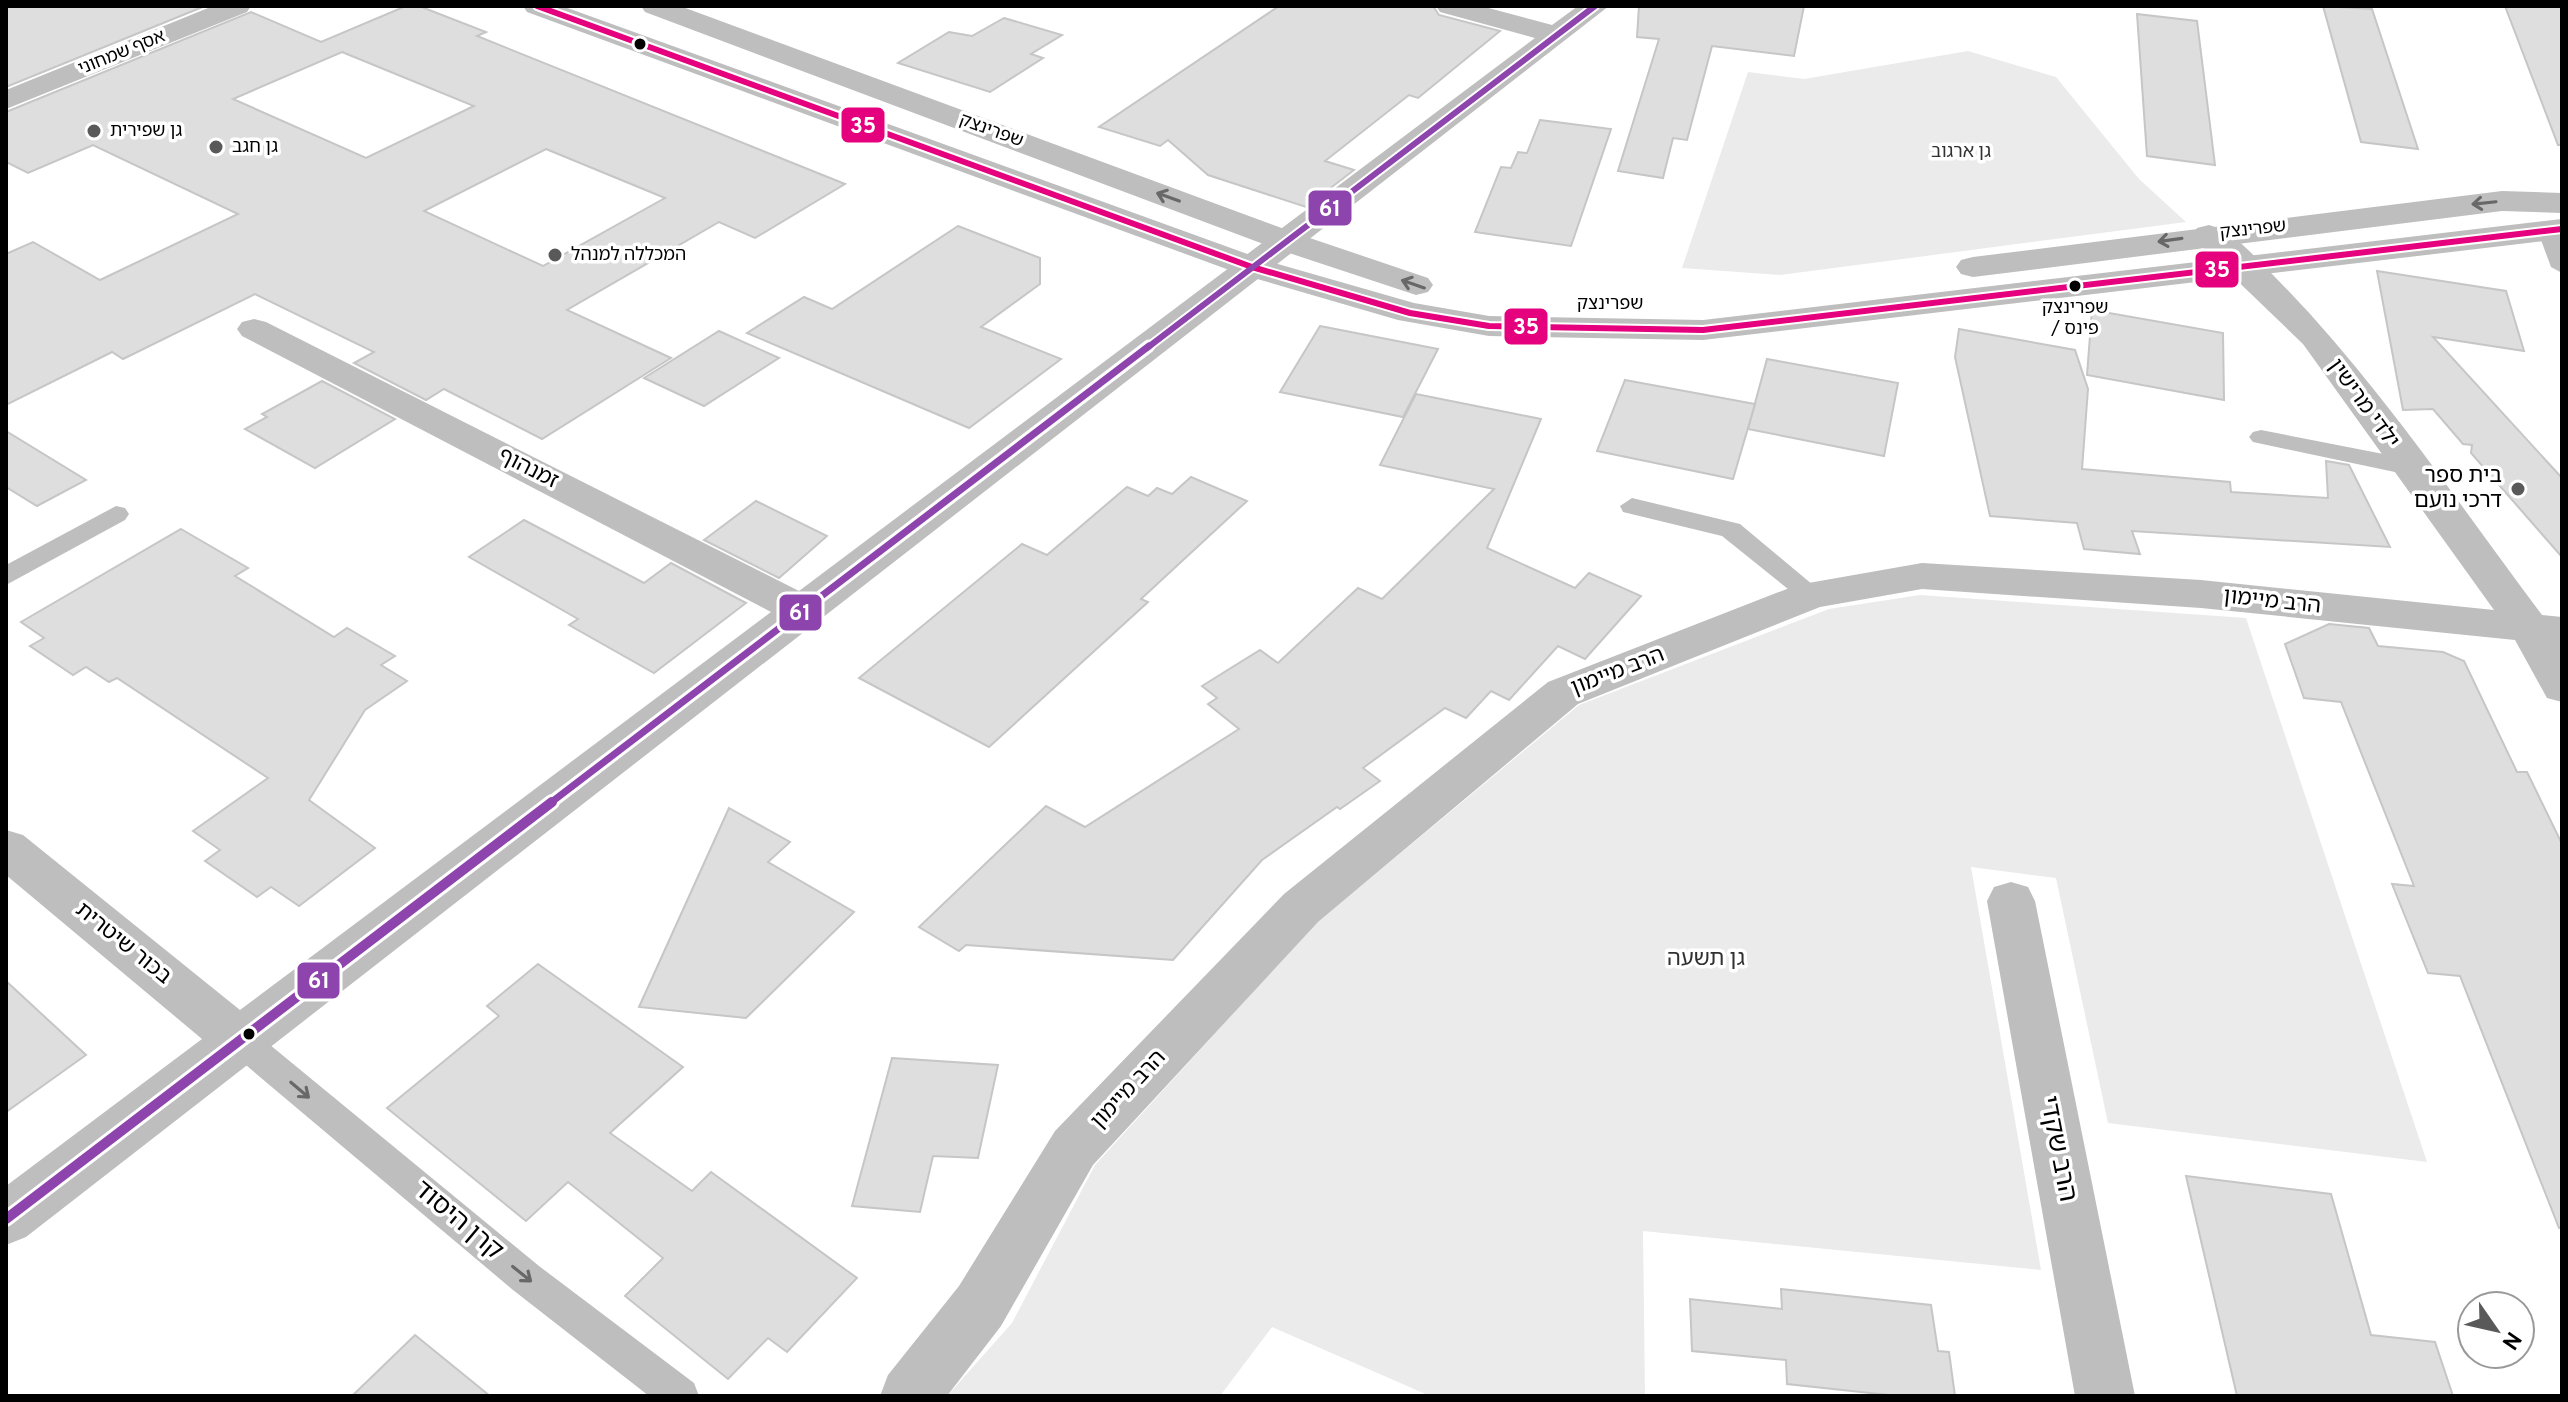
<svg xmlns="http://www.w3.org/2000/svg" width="2568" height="1402" viewBox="0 0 2568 1402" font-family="Overpass,'Noto Sans Hebrew',sans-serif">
  <rect width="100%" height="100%" fill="#fff"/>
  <!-- green -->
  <g fill="#ebebeb">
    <path d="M1968 51 2056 77 2139 179 2186 222 1780 275 1682 268 1748 72 1804 79Z"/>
    <path d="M1920 595 2246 618 2427 1162 2108 1123 2056 878 1971 867 2041 1270 1643 1231 1645 1396H1430L1272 1327 1220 1396H947L1012 1323 1095 1165 1313 926 1579 705 1829 609Z"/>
  </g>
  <!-- building -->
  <g fill="#dedede" stroke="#c6c6c6" stroke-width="2" fill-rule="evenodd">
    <path d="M6 6H205L6 87Z"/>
    <path d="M406 6H419L486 32 477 36 845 184 755 238 719 222 567 310 671 358 542 439 444 389 426 400 354 363 374 352 255 294 123 359 112 352 6 405V254L33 242 100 280 238 214 93 145 28 173 6 162V112L251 12 321 42ZM342 52 474 106 366 158 233 99ZM546 149 665 198 543 266 424 211Z"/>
    <path d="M1279 6H1433L1439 15 1500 31 1418 98 1409 95 1325 161 1354 170 1306 207 1208 175 1168 140 1160 146 1099 127Z"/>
    <path d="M1639 6H1804L1794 56 1712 46 1687 140 1673 138 1663 178 1618 171 1659 39 1637 37Z"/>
    <path d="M2323 6 2372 9 2418 149 2361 142Z"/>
    <path d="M2505 6H2562V145H2558Z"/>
    <path d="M2137 14 2197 21 2215 165 2147 156Z"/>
    <path d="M1004 18 1062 35 1031 54 1043 58 990 92 898 63 949 32 972 36Z"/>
    <path d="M1540 120 1611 129 1571 246 1475 232 1501 167 1511 168 1518 152 1527 153Z"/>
    <path d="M958 226 1040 258V284L981 327 1061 359 969 428 747 333 804 297 832 309Z"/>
    <path d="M2377 271 2506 291 2524 351 2433 337 2562 478V557L2471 453 2472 445 2463 444 2433 409 2403 410Z"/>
    <path d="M2092 310 2223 333 2224 400 2087 375Z"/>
    <path d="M1320 326 1438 349 1403 417 1280 392Z"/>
    <path d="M1959 329 2075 350 2088 389 2082 469 2230 482 2231 492 2328 498 2326 461 2349 465 2390 547 2132 531 2140 554 2084 549 2077 523 1990 516 1955 357Z"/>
    <path d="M719 331 779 358 704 406 644 378Z"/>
    <path d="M1767 359 1898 383 1884 456 1748 429Z"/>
    <path d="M1625 380 1755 404 1733 479 1597 451Z"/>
    <path d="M322 381 395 419 315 468 245 429 267 417 262 414Z"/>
    <path d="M1416 394 1541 419 1487 548 1575 588 1589 573 1641 596 1585 659 1558 646 1509 700 1491 691 1466 718 1445 708 1363 768 1380 781 1340 809 1337 807 1262 860 1173 960 966 945 959 951 919 927 1046 806 1085 827 1239 729 1208 704 1217 698 1202 686 1260 650 1278 663 1358 588 1382 599 1494 489 1380 465Z"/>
    <path d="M6 431 86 480 37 506 6 487Z"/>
    <path d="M1191 477 1247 501 1141 599 1148 602 989 747 859 678 1022 544 1047 555 1127 487 1148 496 1157 488 1172 494Z"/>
    <path d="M756 501 827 536 779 578 704 540Z"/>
    <path d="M524 520 644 583 671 563 746 603 654 673 569 625 578 619 469 557Z"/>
    <path d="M181 529 248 568 235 576 334 637 347 628 395 656 381 665 407 681 365 710 309 800 375 848 299 906 271 887 257 897 205 861 220 850 193 831 268 778 117 678 109 682 86 667 73 675 30 646 44 638 21 622Z"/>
    <path d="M2329 624 2369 628 2378 646 2443 652 2464 661 2517 772H2527L2562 844V1227L2559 1228 2460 976 2428 973 2392 884 2414 886 2341 702 2304 698 2285 644Z"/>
    <path d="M729 808 790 842 768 862 854 912 746 1018 639 1007Z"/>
    <path d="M538 964 683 1067 610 1133 692 1191 711 1172 857 1278 787 1352 768 1338 728 1379 625 1296 663 1258 568 1182 526 1221 387 1108 499 1016 487 1006Z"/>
    <path d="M6 981 86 1055 6 1112Z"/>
    <path d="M892 1058 998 1065 978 1158 933 1156 920 1212 852 1206Z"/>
    <path d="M2186 1176 2331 1194 2371 1335 2435 1342 2453 1396H2237Z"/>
    <path d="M1781 1289 1931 1305 1938 1351 1949 1352 1955 1396H1898L1787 1384 1786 1360 1692 1351 1690 1299 1782 1309Z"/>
    <path d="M415 1335 490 1396H352Z"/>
  </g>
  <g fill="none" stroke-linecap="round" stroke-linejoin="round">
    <!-- service -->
    <g fill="#bebebe" fill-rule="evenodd">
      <path d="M2547 223 2554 225 2562 241V273L2551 267 2537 229Z"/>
      <path d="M2261 430 2409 459 2421 467 2409 475 2253 442 2249 437 2253 432Z"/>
      <path d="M1632 498 1740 524 1825 595 1821 601H1803L1722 536 1623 512 1620 506Z"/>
      <path d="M116 506 125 508 129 514 125 520 6 585V565Z"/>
      <path d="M240 1026 252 1030 539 1266 694 1383 699 1396H649L513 1290 228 1050 223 1040 228 1030Z"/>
    </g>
    <!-- minor -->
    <g fill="#bebebe" fill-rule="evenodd">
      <path d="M213 6H251L247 12 6 109V90Z"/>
      <path d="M1436 6H1481L1552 25 1578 6H1609L26 1237 6 1245V1186L202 1039 6 875V830L23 835 240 1010 771 612 242 336 237 329 242 322 254 319 266 322 799 591 1535 38 1440 12Z"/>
      <path d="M2209 225C2233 231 2254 256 2271 273 2373 375 2455 499 2542 615L2562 617V702L2547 698 2515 640 2201 608 1922 589 1820 607 1578 704 1318 922 1093 1165 1001 1326 947 1396H880L888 1375 959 1286 1055 1131 1284 894 1548 682 1797 585 1922 563 2201 580 2494 610 2303 344 2197 242 2193 235 2197 228Z"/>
      <path d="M2011 882 2028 887 2035 901 2135 1396H2075L1987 901 1994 887Z"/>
    </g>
    <!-- tertiary -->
    <g fill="#bebebe" fill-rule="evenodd">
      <path d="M523 6H562L1264 260 1414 303 1489 316 1703 320 2562 219V239L1703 340 1489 336 1398 320 1240 274 527 12Z"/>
      <path d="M641 6H680L1298 234 1428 278 1433 285 1428 292 1416 295 1274 248 645 12Z"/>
      <path d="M2502 191 2562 193V213L2502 211 1973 277 1961 274 1956 267 1961 260 1973 257Z"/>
    </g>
    <defs>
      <path id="bus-1" d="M537 6 1252 267 1410 313 1489 326 1703 330 2562 229"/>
      <path id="bus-2-far2" d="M1147 348 1595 6"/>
      <path id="bus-2-far1" d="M549 804 1149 346"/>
      <path id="bus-2" d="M6 1219 552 802"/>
    </defs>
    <!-- bus-1 casing -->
    <use href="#bus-1" stroke="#fff" stroke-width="10"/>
    <!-- bus-2-far2 casing -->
    <use href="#bus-2-far2" stroke="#fff" stroke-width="10"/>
    <!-- bus-2-far1 casing -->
    <use href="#bus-2-far1" stroke="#fff" stroke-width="13"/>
    <!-- bus-2 casing -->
    <use href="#bus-2" stroke="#fff" stroke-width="16"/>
    <!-- bus-1 -->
    <use href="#bus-1" stroke="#e5007d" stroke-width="6"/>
    <!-- bus-2-far2 -->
    <use href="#bus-2-far2" stroke="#8e44ad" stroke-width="6"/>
    <!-- bus-2-far1 -->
    <use href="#bus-2-far1" stroke="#8e44ad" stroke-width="7"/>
    <!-- bus-2 -->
    <use href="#bus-2" stroke="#8e44ad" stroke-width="10"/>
  </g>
  <!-- one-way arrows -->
  <defs><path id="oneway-shaft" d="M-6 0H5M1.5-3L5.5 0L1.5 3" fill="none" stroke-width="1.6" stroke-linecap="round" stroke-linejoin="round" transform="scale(2)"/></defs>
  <g stroke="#686868">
    <use href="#oneway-shaft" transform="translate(1168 197) rotate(-160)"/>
    <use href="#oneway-shaft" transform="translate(2484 203) rotate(174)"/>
    <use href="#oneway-shaft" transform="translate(2170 240) rotate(172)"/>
    <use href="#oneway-shaft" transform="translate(1413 284) rotate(-161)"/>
    <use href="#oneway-shaft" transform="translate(300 1090) rotate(40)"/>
    <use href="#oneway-shaft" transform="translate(522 1274) rotate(39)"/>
  </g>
  <!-- markers -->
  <g fill="#000" stroke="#fff" stroke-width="3">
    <circle cx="640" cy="44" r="7"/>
    <circle cx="2075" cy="286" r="7"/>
    <circle cx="249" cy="1034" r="7"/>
  </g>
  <g fill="#595959" stroke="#fff" stroke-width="3">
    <circle cx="94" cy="131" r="8"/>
    <circle cx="216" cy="147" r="8"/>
    <circle cx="555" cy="255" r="8"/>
    <circle cx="2518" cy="489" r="8"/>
  </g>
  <g text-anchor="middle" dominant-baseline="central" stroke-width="7" stroke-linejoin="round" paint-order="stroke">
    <!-- far-street labels -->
    <g font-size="18" fill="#000" stroke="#fff">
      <text transform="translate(122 53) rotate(-22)">אסף שמחוני</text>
      <text transform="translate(991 131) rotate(20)">שפרינצק</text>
      <text transform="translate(2253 230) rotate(-6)">שפרינצק</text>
      <text x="1610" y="304">שפרינצק</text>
    </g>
    <!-- far-poi labels -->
    <g font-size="18" fill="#000" stroke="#fff" text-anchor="start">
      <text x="110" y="131">גן שפירית</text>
      <text x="232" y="147">גן חגב</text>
      <text x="571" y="255">המכללה למנהל</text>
    </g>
    <!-- far-park labels -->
    <g font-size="18" fill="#313131" stroke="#fff">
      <text x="1961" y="152">גן ארגוב</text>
    </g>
    <!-- far-bus labels -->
    <g font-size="18" fill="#000" stroke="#fff">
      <text x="2075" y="308">שפרינצק<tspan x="2075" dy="21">/ פינס</tspan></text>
    </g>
    <!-- street labels -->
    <g font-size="22" fill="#000" stroke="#fff">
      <text transform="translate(2363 404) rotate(54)">ילדי מרישין</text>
      <text transform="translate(528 469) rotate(27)">זמנהוף</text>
      <text transform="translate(2272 602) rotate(6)">הרב מיימון</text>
      <text transform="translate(1618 672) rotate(-21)">הרב מיימון</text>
      <text transform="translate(123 944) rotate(39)">בכור שיטרית</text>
      <text transform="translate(1129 1090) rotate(-47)">הרב מיימון</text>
    </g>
    <!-- poi labels -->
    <g font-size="22" fill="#000" stroke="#fff" text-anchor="end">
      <text x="2502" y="476">בית ספר<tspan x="2502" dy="25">דרכי נועם</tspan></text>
    </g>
    <!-- park labels -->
    <g font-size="22" fill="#313131" stroke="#fff">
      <text x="1706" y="959">גן תשעה</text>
    </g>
    <!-- near-street labels -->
    <g font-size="26" fill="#000" stroke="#fff">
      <text transform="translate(2057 1149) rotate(79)">הרב שקדי</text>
      <text transform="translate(458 1221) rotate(40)">קרן היסוד</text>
    </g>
  </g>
  <g stroke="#fff" stroke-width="3">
    <rect x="840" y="106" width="46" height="38" rx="8" fill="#e5007d"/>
    <rect x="1307" y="189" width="46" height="38" rx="8" fill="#8e44ad"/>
    <rect x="2194" y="250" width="46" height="39" rx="8" fill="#e5007d"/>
    <rect x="1503" y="307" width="46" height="39" rx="8" fill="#e5007d"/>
    <rect x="778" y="593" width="45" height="39" rx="8" fill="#8e44ad"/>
    <rect x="296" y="961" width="45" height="39" rx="8" fill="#8e44ad"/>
  </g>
  <g font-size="22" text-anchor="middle" font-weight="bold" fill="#fff">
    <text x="863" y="133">35</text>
    <text x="1330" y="216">61</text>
    <text x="2217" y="277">35</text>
    <text x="1526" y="334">35</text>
    <text x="800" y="620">61</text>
    <text x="319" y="988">61</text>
  </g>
  <!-- border -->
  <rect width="2568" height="1402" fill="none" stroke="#000000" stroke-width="16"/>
  <!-- north arrow -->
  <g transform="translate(2496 1330) rotate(124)"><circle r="38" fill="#ffffff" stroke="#999999" stroke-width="2"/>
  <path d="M0-6L14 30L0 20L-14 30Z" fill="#595959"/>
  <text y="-12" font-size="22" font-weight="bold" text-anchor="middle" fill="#000000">N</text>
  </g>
</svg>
